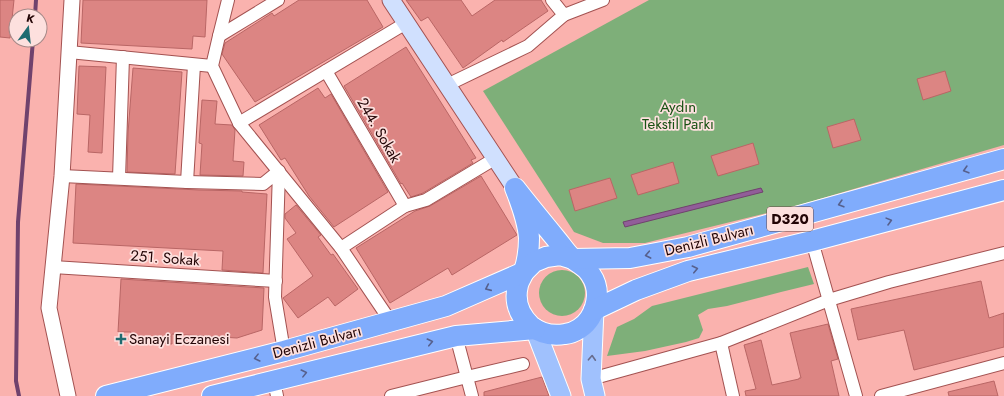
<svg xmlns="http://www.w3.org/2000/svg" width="1004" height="396" viewBox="0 0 1004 396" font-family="Jost,sans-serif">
  <rect width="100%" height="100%" fill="#fab2ae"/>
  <!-- green -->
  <g fill="#7eaf79">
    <path d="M649 0H1004V145L799 205 645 243H603L574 232 483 91Z"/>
    <path d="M808 267 814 284 781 292 727 306 708 309 698 315 703 330 699 338 686 342 645 351 607 356 617 327 634 319 652 306Z"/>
    <circle cx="562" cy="293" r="23"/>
  </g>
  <!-- water -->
  <path fill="#915d99" stroke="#70426d" d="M761 188 763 192 625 227 623 222Z"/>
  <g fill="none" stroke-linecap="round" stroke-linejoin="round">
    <!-- stream -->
    <g stroke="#70426d" stroke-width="4">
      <path d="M35 16 36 0"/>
      <path d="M19 396 16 381 18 222 33 40"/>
    </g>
  </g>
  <!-- building -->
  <g fill="#dc8583" stroke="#b96665">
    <path d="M0 0H14L10 38 0 37Z"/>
    <path d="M83 0H207L205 37 193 36 192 49 81 43Z"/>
    <path d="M299 0H367L383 27 255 102 222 54 225 43 272 13 274 16Z"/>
    <path d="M406 0H461L472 16 495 0H541L548 11 503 42 502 40 463 68 428 17 421 21Z"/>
    <path d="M406 47 476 158 471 160 473 163 423 193 411 197 402 183 401 184 344 86Z"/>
    <path d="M79 66 106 67 102 153 88 152 90 115 77 114Z"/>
    <path d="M133 68 182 72 175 174 127 172 128 133Z"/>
    <path d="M945 71 951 91 923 100 917 79Z"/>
    <path d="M318 88 325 98 331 94 388 192 334 227 309 196 285 158 281 160 259 125Z"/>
    <path d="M202 100 217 101 215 124 232 125 235 130 233 161 244 162 243 176 200 175 202 144 199 143Z"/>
    <path d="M854 119 861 140 833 148 827 127Z"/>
    <path d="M753 143 759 164 718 176 711 156Z"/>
    <path d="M673 162 679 183 638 195 631 175Z"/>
    <path d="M481 176 517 235 452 275 448 268 390 303 356 248 415 211 430 206Z"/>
    <path d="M610 178 617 198 575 211 569 190Z"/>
    <path d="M76 184 199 190 242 191V192L267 194 263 273 222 270 223 251 73 243Z"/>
    <path d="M296 205 321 235 318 237 331 255 333 254 358 289 335 306 328 297 298 318 283 298 313 276 287 239 296 233 285 218V214Z"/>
    <path d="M121 279 264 288 262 330 237 338 172 334V344L130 339 131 332H118Z"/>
    <path d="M981 281 989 318 1004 313V347L914 370 904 330 858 340 851 309Z"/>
    <path d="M828 324 838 359 831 361 839 396H746L745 391 756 389 744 345 761 340 772 385 799 379V378H801L790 333Z"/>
    <path d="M542 377 549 396H484V392Z"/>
    <path d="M994 381 998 396H949L948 392Z"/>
  </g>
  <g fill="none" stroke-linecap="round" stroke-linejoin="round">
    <defs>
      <g id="minor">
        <path d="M228 0 219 36 212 66 239 123 341 248 391 322"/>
        <path d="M564 15 603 0"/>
        <path d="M219 36 278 0"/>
        <path d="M69 52 212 66"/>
        <path d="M326 71 405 206"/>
        <path d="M447 85 528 46 564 15 552 0"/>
        <path d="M239 123 406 23"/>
        <path d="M62 176 187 182 263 184 279 171 275 297 284 351"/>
        <path d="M119 178 123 57"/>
        <path d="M187 182 194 65"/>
        <path d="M812 241 856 396"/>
        <path d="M341 248 405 206 426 200 496 158"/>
        <path d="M53 267 276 281"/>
        <path d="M456 336 472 396"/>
        <path d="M721 343 733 396"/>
        <path d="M591 379 721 343 829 300 889 282 1004 253"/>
        <path d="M274 381 277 396"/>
        <path d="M391 396 467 377 523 364"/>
        <path d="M881 396 1004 363"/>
      </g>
      <path id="tertiary" d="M68 396 49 308 62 176 72 0"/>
      <path id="secondary" d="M391 0 515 188"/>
      <g id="primary">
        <path d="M594 310 591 379 595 396"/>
        <path d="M535 329 561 396"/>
      </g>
      <g id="trunk">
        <path d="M515 188C529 206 543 223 557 240 562 246 567 254 573 259 580 265 586 266 591 275 600 288 598 305 590 318 585 326 575 333 565 334 553 336 541 334 531 326 519 315 514 301 518 285 519 280 523 276 524 271 527 262 529 247 529 238 528 222 521 203 515 188Z"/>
        <path d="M594 310 636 290 688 271 812 241 1004 190"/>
        <path d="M106 396 284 351 446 306 524 272 534 262 546 257 560 255 573 259 630 258 688 247 1004 159"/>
        <path d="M212 396 456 336 535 329"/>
      </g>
    </defs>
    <!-- minor casing -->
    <use href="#minor" stroke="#a35251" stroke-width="14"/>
    <!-- tertiary casing -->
    <use href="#tertiary" stroke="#a35251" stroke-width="17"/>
    <!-- secondary casing -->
    <use href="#secondary" stroke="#a35251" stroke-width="19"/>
    <!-- primary casing -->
    <use href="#primary" stroke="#fff" stroke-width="21"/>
    <!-- trunk casing -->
    <use href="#trunk" stroke="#fff" stroke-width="22"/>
    <!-- minor -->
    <use href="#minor" stroke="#fff" stroke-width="12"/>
    <!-- tertiary -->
    <use href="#tertiary" stroke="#fff" stroke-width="15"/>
    <!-- secondary -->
    <use href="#secondary" stroke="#d0e0fe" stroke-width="17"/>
    <!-- primary -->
    <use href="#primary" stroke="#a0c1fd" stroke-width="19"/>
    <!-- trunk -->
    <use href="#trunk" stroke="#80acfc" stroke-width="20"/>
  </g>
  <!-- one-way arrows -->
  <defs><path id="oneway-chevron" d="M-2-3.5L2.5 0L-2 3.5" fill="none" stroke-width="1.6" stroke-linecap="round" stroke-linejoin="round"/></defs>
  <g stroke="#56608d">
    <use href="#oneway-chevron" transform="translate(966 170) rotate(164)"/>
    <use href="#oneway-chevron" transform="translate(841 204) rotate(164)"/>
    <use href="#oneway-chevron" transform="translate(889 221) rotate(-15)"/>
    <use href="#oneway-chevron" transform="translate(648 255) rotate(169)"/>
    <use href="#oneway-chevron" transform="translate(695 269) rotate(-13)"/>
    <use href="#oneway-chevron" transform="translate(488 288) rotate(156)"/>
    <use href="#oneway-chevron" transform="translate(430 342) rotate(-13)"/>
    <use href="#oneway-chevron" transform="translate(257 358) rotate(166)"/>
    <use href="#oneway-chevron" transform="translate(304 373) rotate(-14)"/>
  </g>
  <use stroke="#676c8d" href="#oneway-chevron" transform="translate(592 358) rotate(-87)"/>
  <!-- markers -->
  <path fill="#1f6b70" stroke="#fde0de" stroke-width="1.5" d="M119 333h4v4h4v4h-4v4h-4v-4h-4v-4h4z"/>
  <g text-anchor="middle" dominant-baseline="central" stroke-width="3.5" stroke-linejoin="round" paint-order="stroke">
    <!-- shield labels -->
    <rect fill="#fde0de" stroke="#644646" stroke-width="1" x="767" y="207" width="46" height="24" rx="3"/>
    <g font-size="14" font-weight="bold" fill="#220405">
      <text x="790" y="219">D320</text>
    </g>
    <!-- park labels -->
    <g font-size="15" fill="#185113" stroke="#fde0de">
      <text x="678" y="107">Aydın<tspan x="678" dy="17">Tekstil Parkı</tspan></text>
    </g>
    <!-- street labels -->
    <g font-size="15" fill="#220405" stroke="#fde0de">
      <text transform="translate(379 130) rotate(60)">244. Sokak</text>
      <text transform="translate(709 240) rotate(-14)">Denizli Bulvarı</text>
      <text transform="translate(165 258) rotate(4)">251. Sokak</text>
      <text transform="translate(317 342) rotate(-15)">Denizli Bulvarı</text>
    </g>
    <!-- poi labels -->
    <g font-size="15" fill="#220405" stroke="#fde0de" text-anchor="start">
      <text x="129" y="339">Sanayi Eczanesi</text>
    </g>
  </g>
  <!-- north arrow -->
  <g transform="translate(28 28) rotate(15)"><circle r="19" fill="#fde0de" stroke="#a58887"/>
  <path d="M0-3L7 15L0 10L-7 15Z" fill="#1f6b70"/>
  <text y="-6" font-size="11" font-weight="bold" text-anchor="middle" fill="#220405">K</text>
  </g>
</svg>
